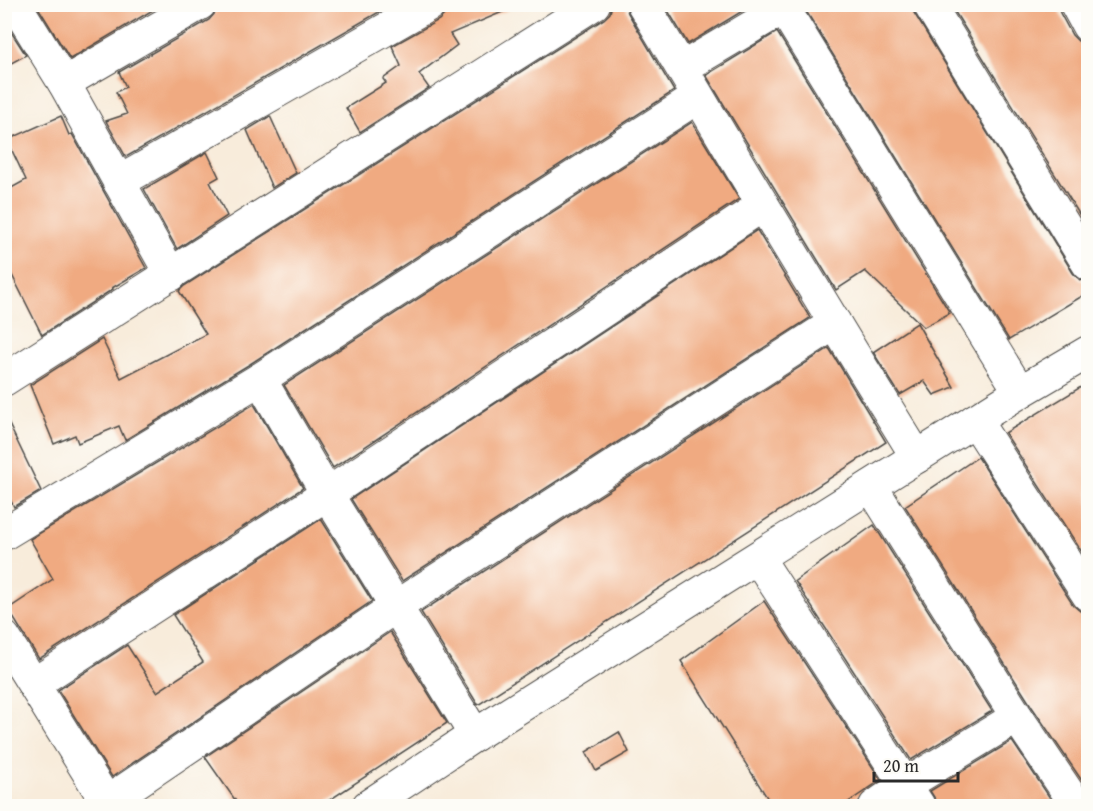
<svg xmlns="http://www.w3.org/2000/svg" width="1093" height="811" viewBox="0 0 1093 811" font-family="'Gentium Book Plus',serif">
  <rect width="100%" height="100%" fill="#fdfcf7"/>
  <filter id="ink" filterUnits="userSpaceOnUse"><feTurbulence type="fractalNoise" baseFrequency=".0167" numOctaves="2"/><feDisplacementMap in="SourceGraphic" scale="12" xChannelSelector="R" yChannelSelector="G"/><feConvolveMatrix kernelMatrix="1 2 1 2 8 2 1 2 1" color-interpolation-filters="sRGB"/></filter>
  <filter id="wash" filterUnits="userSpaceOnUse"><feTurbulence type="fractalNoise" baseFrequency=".008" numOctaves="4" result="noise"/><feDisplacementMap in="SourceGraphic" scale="24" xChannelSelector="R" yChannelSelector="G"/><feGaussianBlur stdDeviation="1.35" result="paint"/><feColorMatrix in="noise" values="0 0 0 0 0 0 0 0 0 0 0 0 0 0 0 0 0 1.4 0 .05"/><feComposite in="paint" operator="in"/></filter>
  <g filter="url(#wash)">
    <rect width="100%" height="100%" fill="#f8ecdb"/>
    <g id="blocks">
      <!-- building -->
      <g fill="#f0aa81">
        <path d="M36 4H163L70 59Z"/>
        <path d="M218 4H393L126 157 106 121 127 114 116 92 126 87 119 72 209 20 215 13Z"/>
        <path d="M448 4 519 5 450 34 457 45 419 74 429 88 360 132 346 108 386 83 383 79 401 66 392 46 439 20 445 14Z"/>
        <path d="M612 4H625L628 13 674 91 250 364 125 440 119 426 78 443 75 435 54 444 30 385 102 339 121 378 206 334 179 291 184 286 604 19 610 13Z"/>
        <path d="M664 4H754L688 44Z"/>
        <path d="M816 4H911L914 13 1073 273 1080 280 1089 282V292L1009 340 806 11Z"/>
        <path d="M950 4H1058L1060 13 1072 35 1078 41 1084 43 1089 51V230Z"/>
        <path d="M4 21 26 55 4 67Z"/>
        <path d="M777 32 950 313 924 327 865 271 836 290 706 75Z"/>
        <path d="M61 116 69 135 72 134 146 268 112 288 113 289 42 335 4 259V192L26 180 7 140Z"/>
        <path d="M270 116 296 173 272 188 247 130Z"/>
        <path d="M692 122 739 199 333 468 284 385Z"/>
        <path d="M207 152 219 177 210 182 227 216 177 249 144 189Z"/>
        <path d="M757 230 810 318 402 581 351 499Z"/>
        <path d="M917 323 954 387 934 395 924 381 900 395 873 352Z"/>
        <path d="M829 348 886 442 478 705 421 612Z"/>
        <path d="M1089 382V563L1005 433Z"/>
        <path d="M254 404 303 488 39 659 8 609 53 579 30 539Z"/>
        <path d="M4 414 41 491 14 507 4 487Z"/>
        <path d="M978 457 1073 605 1080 611 1089 613V791L1032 707 905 506Z"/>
        <path d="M321 519 372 601 112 777 58 690 127 645 157 692 203 662 173 615Z"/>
        <path d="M874 525 992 711 911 760 795 581Z"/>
        <path d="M764 601 881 780 841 807H773L681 661Z"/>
        <path d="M390 632 447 723 319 807H240L205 757Z"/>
        <path d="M619 732 629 752 596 771 586 752Z"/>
        <path d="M1012 741 1056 807H937L934 797 930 791Z"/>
      </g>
    </g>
  </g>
  <g filter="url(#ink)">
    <use href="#blocks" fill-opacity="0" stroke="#4a4845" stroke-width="1.5"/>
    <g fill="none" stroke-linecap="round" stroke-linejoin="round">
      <defs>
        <g id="minor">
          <path d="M15 4 64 83 171 275"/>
          <path d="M643 4C679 63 713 122 748 180 804 273 860 365 917 457"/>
          <path d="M781 4 1020 392"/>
          <path d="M929 4 1088 264"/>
          <path d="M1076 4 1088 26"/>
          <path d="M682 68 790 4"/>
          <path d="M64 83 200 4"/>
          <path d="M119 182 430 4"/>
          <path d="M260 379 327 494 475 735"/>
          <path d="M4 380 594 4"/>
          <path d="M975 420 1088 595"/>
          <path d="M871 486 1017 717 1077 806"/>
          <path d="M4 534 260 379 698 97"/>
          <path d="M758 558 919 806"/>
          <path d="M4 637 109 806"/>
          <path d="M34 684 327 494 763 205"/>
          <path d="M107 802 395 607 835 323"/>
          <path d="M368 806 475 735 1020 392 1088 352"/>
          <path d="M875 806 905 785 1017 717"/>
        </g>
      </defs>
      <!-- minor casing -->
      <use href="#minor" stroke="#4a4845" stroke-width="34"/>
      <!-- minor -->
      <use href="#minor" stroke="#fff" stroke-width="32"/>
    </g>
  </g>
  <!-- margin -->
  <rect width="1093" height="811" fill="none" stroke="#fdfcf7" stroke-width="24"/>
  <!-- scale -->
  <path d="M874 772v9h84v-9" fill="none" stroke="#2b2b2b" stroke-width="3"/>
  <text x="883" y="772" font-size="18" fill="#2b2b2b" stroke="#fdfcf7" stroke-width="4.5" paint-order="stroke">20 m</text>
</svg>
